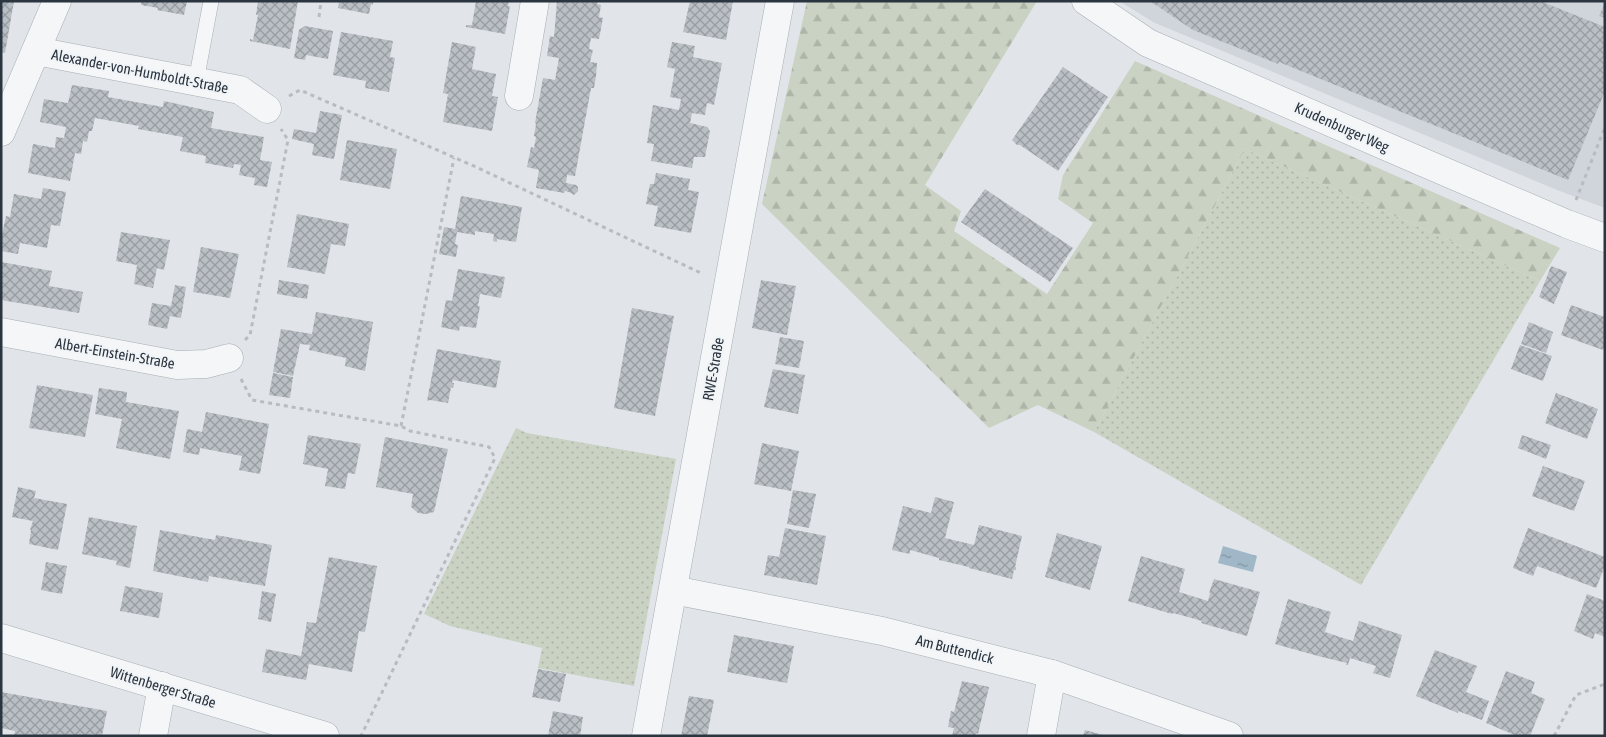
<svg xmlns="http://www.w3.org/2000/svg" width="1606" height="737" viewBox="0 0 1606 737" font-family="'Asap Condensed',sans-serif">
  <defs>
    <pattern id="grass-dots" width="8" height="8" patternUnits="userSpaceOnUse" patternTransform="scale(1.25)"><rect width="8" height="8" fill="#c9d2c3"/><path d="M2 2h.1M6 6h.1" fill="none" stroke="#adb5a9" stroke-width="1.8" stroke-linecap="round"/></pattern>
    <pattern id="forest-firs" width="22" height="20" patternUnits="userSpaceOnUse" patternTransform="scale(1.25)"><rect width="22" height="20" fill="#c9d2c3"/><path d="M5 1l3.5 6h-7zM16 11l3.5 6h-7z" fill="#adb5a9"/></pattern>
    <pattern id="water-ripples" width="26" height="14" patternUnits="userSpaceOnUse" patternTransform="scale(1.25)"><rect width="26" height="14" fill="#9fb7c6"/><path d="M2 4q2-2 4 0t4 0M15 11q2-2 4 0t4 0" fill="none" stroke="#8296a2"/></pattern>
    <pattern id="building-cross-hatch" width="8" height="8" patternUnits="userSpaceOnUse" patternTransform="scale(1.25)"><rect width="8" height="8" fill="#b9bfc5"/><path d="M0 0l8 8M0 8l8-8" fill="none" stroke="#979ca1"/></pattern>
  </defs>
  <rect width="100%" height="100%" fill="#e1e5e9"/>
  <!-- built -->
  <path fill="#d0d5db" d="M1119 1H1605V208L1557 190 1155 23Z"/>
  <!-- grass -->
  <g fill="url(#grass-dots)">
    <path d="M1245 149 1540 281 1361 585 1094 432Z"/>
    <path d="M516 428 527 433 676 459 634 686 538 668 542 648 450 626 424 614Z"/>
  </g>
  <!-- forest -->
  <path fill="url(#forest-firs)" d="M807 1H1037L925 185 961 211 954 231 1047 294 1093 223 1058 199 1063 175 1135 61 1560 248 1540 281 1245 149 1094 432 1038 405 989 428 762 204Z"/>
  <!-- water -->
  <path fill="url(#water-ripples)" d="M1223 546 1257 556 1253 572 1218 563Z"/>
  <!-- building -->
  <g fill="url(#building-cross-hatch)">
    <path d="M1 1H14L5 53 1 52Z"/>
    <path d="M141 1H187L184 15 157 10 158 8 141 5Z"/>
    <path d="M258 1H298L290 49 250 41V39L253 40 258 15H256Z"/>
    <path d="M339 1H373V5L371 4 369 14 338 8Z"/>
    <path d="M476 1H509L508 6H510L505 34 466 27V25H472Z"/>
    <path d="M557 1H598L597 4 601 5 599 17 603 18 599 39 591 38 589 49 593 50 590 62 597 63 596 76 594 88H591L575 176 567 175 566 183 576 185 578 187V191L574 195 569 192 565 191 564 193 536 188 539 170 527 167 531 147 534 148 536 137 534 136 536 124 535 123 543 78 555 80 559 58 547 56 550 36 554 37Z"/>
    <path d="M690 1H733L726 40 683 32Z"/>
    <path d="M1150 1H1540L1605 27V91L1568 180 1279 62 1278 64 1193 30Z"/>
    <path d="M1605 3V18L1599 16Z"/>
    <path d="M305 26 333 31 328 59 306 55 305 60 294 58 299 30Z"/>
    <path d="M341 32 393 41 390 57 395 58 389 92 365 88 366 81 333 75Z"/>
    <path d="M452 42 476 47 472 69 496 74 492 96 498 97 492 131 443 122 448 94 443 93Z"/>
    <path d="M672 42 695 46 693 57 722 63 714 105 707 103 705 115 692 113 690 123 707 127 710 131 705 157H694L692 168 651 161 654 144 647 143 653 105 679 110 681 99 670 97 675 69 667 67Z"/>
    <path d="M1063 67 1108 97 1058 171 1020 145H1017L1012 140Z"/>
    <path d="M72 85 109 91 108 97 163 107 164 101 214 112 211 128 264 137 260 160 272 162 267 187 254 185 255 178 239 175 241 165 234 164 233 168 205 163 206 156 180 151 183 137 138 129 139 126 95 118 92 131H89L87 142 83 141 81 154 75 153 70 181 28 173 33 144 55 148 56 137 64 138 66 127 40 122 44 99 68 103Z"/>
    <path d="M320 111 342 115 334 159 312 155 314 144 292 139 294 129 316 133Z"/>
    <path d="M347 140 397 149 390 189 340 180Z"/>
    <path d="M656 173 690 179 688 190 699 192 691 233 654 226 658 206 646 204 650 184H654Z"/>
    <path d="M43 188 66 192 60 226 51 225 47 248 20 243 18 254 1 251V239L6 216 10 217 14 194 41 199Z"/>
    <path d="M985 189 1073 248 1050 282 961 222Z"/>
    <path d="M461 196 522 207 516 242 497 239V242L493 241 494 234 475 231V235L457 232 455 244 458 245 456 257 439 254 444 227 455 229Z"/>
    <path d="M297 214 349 224 345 246 331 244 325 274 287 267Z"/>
    <path d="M121 232 170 240 164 270 157 268 153 288 134 284 137 265 116 261Z"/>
    <path d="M201 247 239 254 230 298 193 292Z"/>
    <path d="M1 262 52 271 49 286 83 292 79 313 1 300Z"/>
    <path d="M1551 266 1567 272 1554 304 1539 297Z"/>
    <path d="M458 269 505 277 501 298 480 294 478 306H480L476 328 460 326 459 331 441 327 446 300 452 301Z"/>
    <path d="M279 280 309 285 307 299 277 294Z"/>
    <path d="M761 280 796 286 787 335 752 328Z"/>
    <path d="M175 285 186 287 181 318 170 316 167 329 148 325 152 303 171 306Z"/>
    <path d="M1571 305 1605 317V345L1603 350 1561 335Z"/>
    <path d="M632 308 674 316 655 416 614 408Z"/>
    <path d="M316 312 373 322 365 371 345 366 346 358 309 350 310 345 300 344 293 376 273 372 281 329 312 334Z"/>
    <path d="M1529 322 1553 332 1546 353 1521 344Z"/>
    <path d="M780 337 804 341 799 368 775 364Z"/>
    <path d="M1520 345 1552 356 1543 381 1511 369Z"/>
    <path d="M437 349 501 361 496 388 453 380 452 383H454L453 388 451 387 448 403 430 400 427 401Z"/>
    <path d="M773 369 805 375 798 414 764 407Z"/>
    <path d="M273 373 293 377 290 398 269 395Z"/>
    <path d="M37 385 93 395 85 437 29 428Z"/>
    <path d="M99 388 127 392 126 402 179 411 170 459 116 448 122 419 95 414Z"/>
    <path d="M1556 393 1598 409 1587 439 1545 423Z"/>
    <path d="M206 412 269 424 260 474 239 470 242 456 200 448 199 455 183 452 187 429 202 432Z"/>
    <path d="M308 435 361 444 355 474 348 473 345 489 325 486 328 469 303 464Z"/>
    <path d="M1522 435 1551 445 1546 459 1518 448Z"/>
    <path d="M385 437 448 449 434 512 426 514 418 513 411 507 413 494 376 487Z"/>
    <path d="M762 443 799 451 791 491 754 484Z"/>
    <path d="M1543 466 1585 481 1574 511 1532 496Z"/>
    <path d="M18 487 36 491 34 498 67 504 58 550 29 544 31 530H30L33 521 12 517Z"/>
    <path d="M793 490 816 494 809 528 787 524Z"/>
    <path d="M935 497 954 502 945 538 974 545 979 525 1022 536 1015 567H1016V570H1014L1012 579 969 568V567L939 560V558L910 550V554L892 550 903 506 931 513Z"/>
    <path d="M89 517 137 526 130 568 116 565 117 561 82 554Z"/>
    <path d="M785 528 826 536 817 585 764 575 768 555 779 557Z"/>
    <path d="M1528 528 1605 557V566L1596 588 1537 566 1533 576 1513 568Z"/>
    <path d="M160 530 215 540 216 535 272 545 265 586 209 576 208 582 153 571Z"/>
    <path d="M1057 533 1102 546 1090 590 1045 577Z"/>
    <path d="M1141 556 1185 569 1179 592 1208 601 1210 593H1209L1214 579 1260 592 1247 636 1201 623 1202 621 1188 617 1173 613 1172 614 1128 601Z"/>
    <path d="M329 557 377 566 365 632 359 631 352 672 309 664 306 680 262 672 266 649 301 656 307 622 316 623Z"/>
    <path d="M46 562 67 566 62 594 41 590Z"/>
    <path d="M125 586 163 593 159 618 120 611Z"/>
    <path d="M262 591 276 594 271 622 258 619Z"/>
    <path d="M1587 594 1605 601V637L1595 633 1593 639 1574 631Z"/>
    <path d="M1288 599 1331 612 1325 632 1340 637 1353 641 1359 621 1402 635 1390 678 1373 673 1376 666 1350 658 1348 665H1346L1347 663 1318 656 1275 644Z"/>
    <path d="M734 635 794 646 787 683 727 672Z"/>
    <path d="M1435 650 1477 666 1466 692 1489 701 1482 720 1458 711V713L1416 696Z"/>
    <path d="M538 669 566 674 560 702 532 697Z"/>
    <path d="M1506 671 1535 682 1531 693 1545 699 1530 736H1517L1486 723Z"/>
    <path d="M962 681 989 687 978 734 976 733 975 736H952L954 728 948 727 951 711 954 712Z"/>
    <path d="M1 692 107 711 102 736 91 734 90 736H14L15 731 1 728Z"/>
    <path d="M689 696 714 700 707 736H681Z"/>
    <path d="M553 711 583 717 580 736H548Z"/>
    <path d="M1085 730 1103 735V736H1083Z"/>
  </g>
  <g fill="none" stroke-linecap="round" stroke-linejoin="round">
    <defs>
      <path id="service" d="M196 81 211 1"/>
      <g id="minor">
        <path d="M1086 1 1148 43 1413 158 1567 224 1605 238"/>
        <path d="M36 51 240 90 267 109"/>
        <path d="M519 96 535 1"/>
        <path d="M1 132 57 1"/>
        <path d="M1 332 177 365 206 364 229 358"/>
        <path d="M673 590 882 631 1052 674 1229 736"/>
        <path d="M1 638 325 736"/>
        <path d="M153 736 162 686"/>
        <path d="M646 736 780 1"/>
        <path d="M1041 736 1052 674"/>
      </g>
    </defs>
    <!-- service casing -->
    <use href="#service" stroke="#a7adb3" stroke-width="16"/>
    <!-- minor casing -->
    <use href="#minor" stroke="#a7adb3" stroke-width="29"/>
    <!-- path -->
    <g stroke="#b8bcc1" stroke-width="3" stroke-dasharray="4 4" stroke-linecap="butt">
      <path d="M319 17 321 1"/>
      <path d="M289 96 300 90 476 167 703 274"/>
      <path d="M1576 200 1605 127"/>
      <path d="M245 340 250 335 288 140 281 129"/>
      <path d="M241 379 252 400 401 426 410 431 489 447 495 458 361 736"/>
      <path d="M401 426 454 158"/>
      <path d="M1554 736 1576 695 1605 684"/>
    </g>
    <!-- service -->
    <use href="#service" stroke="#f4f6f8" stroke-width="15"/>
    <!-- minor -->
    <use href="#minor" stroke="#f4f6f8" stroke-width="28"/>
  </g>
  <g text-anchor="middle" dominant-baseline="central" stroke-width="4" stroke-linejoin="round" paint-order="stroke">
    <!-- street labels -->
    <g font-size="15" fill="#2b3540" stroke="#f1f4f7">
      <text transform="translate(140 71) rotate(11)">Alexander-von-Humboldt-Straße</text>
      <text transform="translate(1342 127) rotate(24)">Krudenburger Weg</text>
      <text transform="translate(115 353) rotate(10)">Albert-Einstein-Straße</text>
      <text transform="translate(713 369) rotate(-80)">RWE-Straße</text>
      <text transform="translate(955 649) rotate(14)">Am Buttendick</text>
      <text transform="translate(163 687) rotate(17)">Wittenberger Straße</text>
    </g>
  </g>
  <!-- border -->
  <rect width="1606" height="737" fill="none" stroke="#2b3540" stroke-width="5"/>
</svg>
